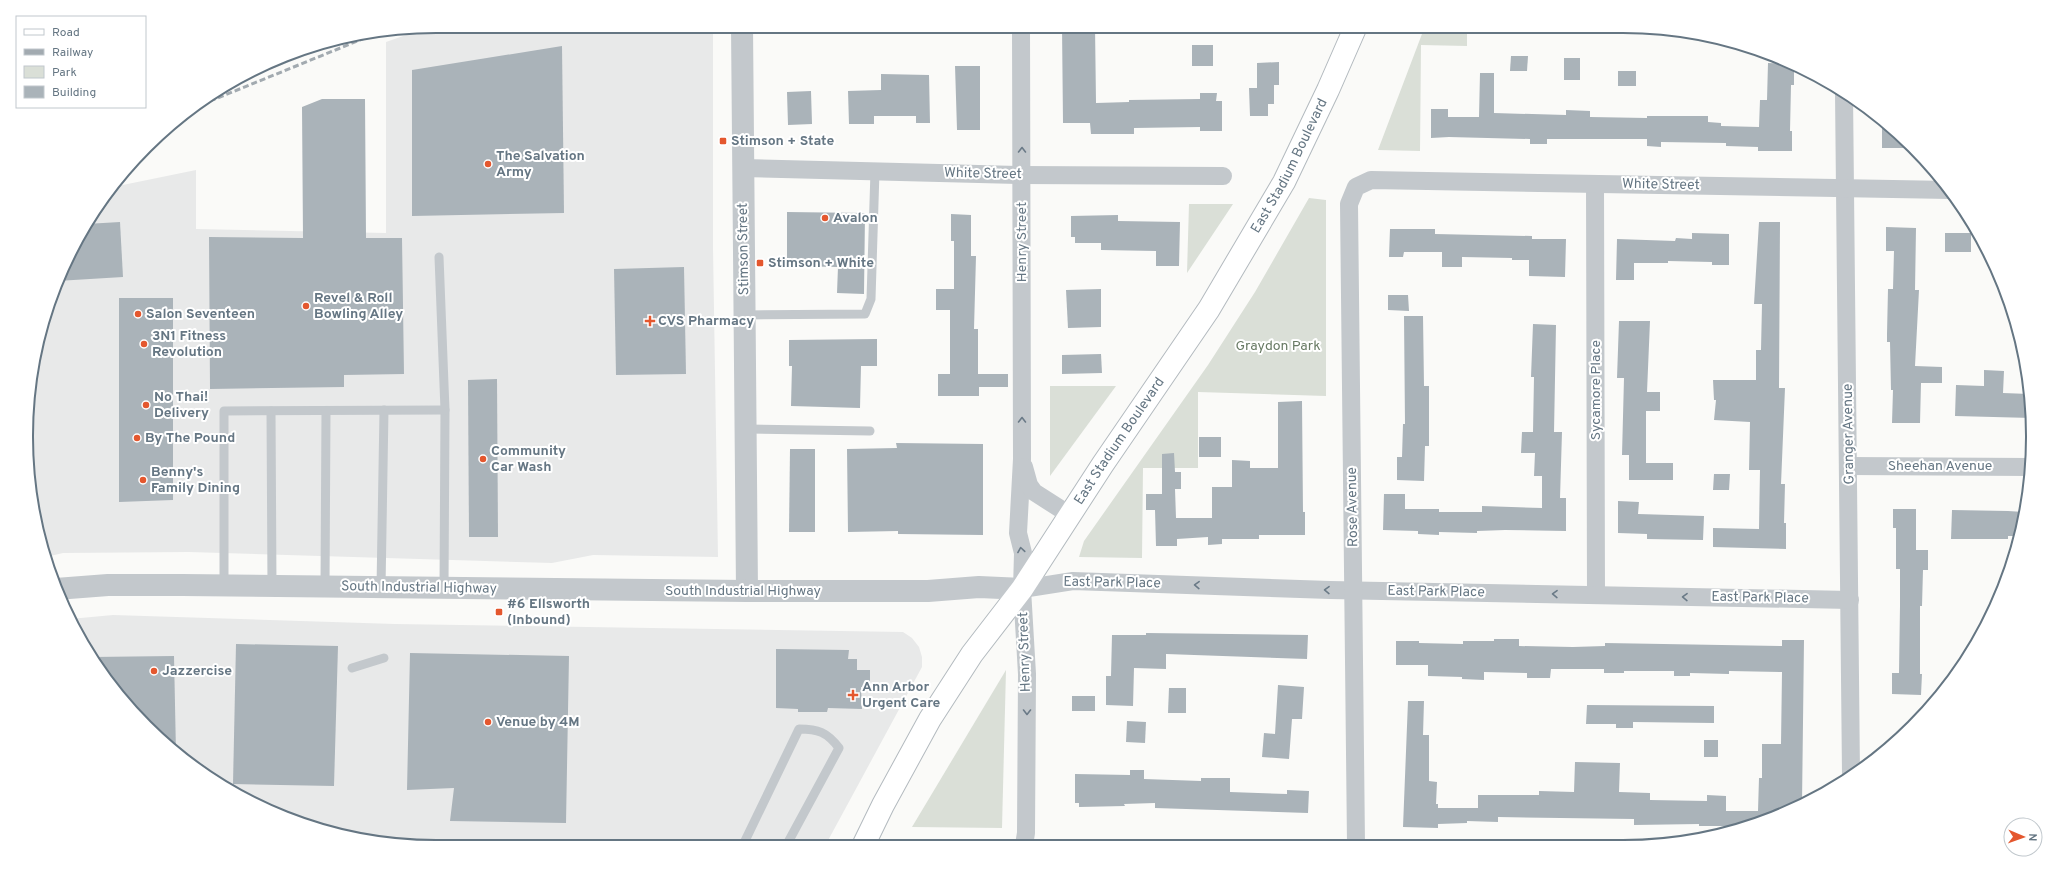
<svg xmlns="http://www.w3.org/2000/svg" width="2059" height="873" viewBox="0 0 2059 873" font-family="Overpass,sans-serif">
  <rect width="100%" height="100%" fill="#fafaf8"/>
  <!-- built -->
  <g fill="#e8e9e9">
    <path d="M436 26H713V248L718 557 593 555 552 563 189 552 63 553 46 557 34 516 26 436 34 357 57 280 81 231 113 187 196 170V229L386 233V42L429 27Z"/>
    <path d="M365 33 221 88 231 81 304 48Z"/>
    <path d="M113 615 395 624 903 632 912 638 919 647 922 657V667L825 846 437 847 357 839 304 825 231 792 166 745 128 707 81 642 70 619Z"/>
  </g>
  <!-- green -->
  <g fill="#dadfd7">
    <path d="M1425 26H1467V46L1421 45 1420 151 1378 150Z"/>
    <path d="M1309 198 1326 200V396L1198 392V468H1143L1142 558 1079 557 1084 541 1208 365 1255 292Z"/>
    <path d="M1189 204H1233L1187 273Z"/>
    <path d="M1050 386H1116L1050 476Z"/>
    <path d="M1006 670 1002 828 912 827Z"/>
  </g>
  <!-- building -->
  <g fill="#aab3b9">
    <path d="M1062 26H1095L1096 103 1129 102V100L1200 99V93H1217L1216 101H1222V131H1200V127L1134 128V134H1091L1090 123H1063Z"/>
    <rect x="1192" y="45" width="21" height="21"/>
    <path d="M562 46 564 213 412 216V70Z"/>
    <path d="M1511 56H1528L1527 71H1510Z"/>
    <rect x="1564" y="58" width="16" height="22"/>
    <path d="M1279 62V85H1274V104H1268V116H1250L1249 88H1257V63Z"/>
    <path d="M1768 63 1790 64 1794 66V85H1791L1790 131H1792V151H1758V147L1726 146V143L1661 142V147L1647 146V139H1547V144H1530V139L1449 137 1431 138V109H1448V117H1479L1480 73H1494V113L1566 115V110L1590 111V117L1647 118V116H1708V122L1721 123V126L1759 127 1760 100H1767Z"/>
    <path d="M955 66H980V130H957Z"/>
    <rect x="1618" y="71" width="18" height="15"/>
    <path d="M881 74 929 75 930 123H916V116H874V124H849L848 91 881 90Z"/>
    <path d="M811 91 812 124 788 125 787 92Z"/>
    <path d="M322 99H365L366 238H402L404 374 344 375V387L210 389 209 237 303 238 302 107Z"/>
    <path d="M1882 120 1893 128 1912 148H1882Z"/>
    <path d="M787 212 865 213 864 294 837 293 838 267 787 266Z"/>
    <path d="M951 214 971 215V256H976L974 329H978V374H1008V387H979V396H938V374H950V310H936V289H954V241H951Z"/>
    <path d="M1118 215V221L1180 222 1179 266H1156V251L1101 250V243H1075V237H1071V216Z"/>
    <path d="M120 222 123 277 57 281 86 224Z"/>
    <path d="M1759 222H1780L1779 388H1785L1781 484H1785L1784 523H1786V549L1713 547V528L1759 529 1760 470H1749L1750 422 1714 420 1716 400H1714L1713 380H1756V350H1761L1762 304H1754Z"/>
    <path d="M1886 227 1916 228 1915 290H1919L1915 366 1942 367V383H1921L1920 423H1892L1893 390H1891L1890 342H1887V334L1888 289H1893L1894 251H1886Z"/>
    <path d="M1390 229H1435V234L1532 236V239H1566L1565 277 1529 276V260H1512V258L1462 257V267H1442V252H1404L1403 257H1389Z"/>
    <path d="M1692 233 1729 234V265H1712V262L1668 261V263H1634V280H1616L1617 239 1675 241 1676 238 1692 239Z"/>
    <rect x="1945" y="233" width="26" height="19"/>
    <path d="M684 267 686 374 616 375 614 269Z"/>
    <path d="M1101 289V327L1068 328 1066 290Z"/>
    <path d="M1388 295H1408L1409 311 1388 310Z"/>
    <path d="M119 298H173V500L119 502Z"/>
    <path d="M1404 316H1423L1424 386H1429V446H1425L1424 481 1397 480V457H1402L1403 424H1405Z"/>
    <path d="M1619 321H1650L1647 392H1660V411H1646V463H1673V480H1629V455H1622L1624 378H1617Z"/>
    <path d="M1533 324 1556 325 1554 432H1562L1560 498H1566V531L1505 530 1477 531V533L1439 532V535L1418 534V531L1383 530 1384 494H1405V509H1439V512H1482V506L1542 508V476H1534L1535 453H1521L1522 432H1533L1534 377H1531Z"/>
    <path d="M877 339V366H861L860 408 791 406 792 366H789V340Z"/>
    <path d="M1101 354 1102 373 1062 374V355Z"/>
    <path d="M1984 370 2004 371 2003 393 2029 394 2032 418 1955 416 1956 385 1984 386Z"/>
    <path d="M497 379 498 537H469L468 380Z"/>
    <path d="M1302 401 1303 512H1305V535H1259V539H1222V544L1208 545V537L1177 539V546H1156L1155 510H1146V494H1162V454L1174 453 1175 472H1181V489H1175L1176 518H1212V487H1232V460L1250 461V468H1278V402Z"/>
    <rect x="1199" y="437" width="22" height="20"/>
    <path d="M896 443 983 444V535L898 534V531L848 532 847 449 897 448Z"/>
    <path d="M790 449H815V532H789Z"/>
    <path d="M1714 474H1730L1729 490H1713Z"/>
    <path d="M1618 501 1639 502 1638 514 1704 516 1703 540 1647 539V534L1618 533Z"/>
    <path d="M1893 509H1916V550H1928V570H1923L1922 606H1920V674H1922L1921 695 1892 694V673H1899L1900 606V569H1896V528H1893Z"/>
    <path d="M1952 510 2008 511 2024 512 2019 536H2008V539H1951Z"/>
    <path d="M1146 633 1308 635 1307 659 1166 654V669L1134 668 1133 706 1106 705V676H1111L1112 635H1146Z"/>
    <path d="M1494 639H1519V646L1573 647 1605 646V643L1782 646V640H1804L1802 804 1780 816 1731 829V826H1699V824L1634 825V819L1498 817V822L1467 821V823L1438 824V828L1403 827 1408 701H1424L1423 735H1429V781L1437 782 1436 804H1438V808H1478V795H1539V791L1574 792 1575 762 1620 763 1619 792 1650 793V800L1707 801V795L1726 796V811H1758L1759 778H1762V744H1781L1782 672 1729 671V674L1690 673V676H1674V671H1624V673H1604V669H1551L1550 678H1527V673L1484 672V680L1462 679V677L1428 676V665H1396V641H1419V643L1463 644V641H1494Z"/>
    <path d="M236 644 338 646 334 786 233 784Z"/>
    <path d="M776 649 849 650 848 659H857V670H870V687H861L862 709 828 708 827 712H798V709L776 708Z"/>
    <path d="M410 653 569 656 566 823 450 821 454 788 407 790Z"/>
    <path d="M174 656 176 753 166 745 128 707 92 657Z"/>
    <path d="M1278 685 1304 687 1302 719H1292L1289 759 1262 757 1264 733 1275 734Z"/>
    <path d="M1169 688H1186V713H1168Z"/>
    <rect x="1072" y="696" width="23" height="15"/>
    <path d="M1587 705 1714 706V723L1633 722V728H1616V724H1586Z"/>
    <path d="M1127 721 1146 722 1145 743 1126 742Z"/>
    <rect x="1704" y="740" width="14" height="17"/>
    <path d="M1130 770H1144V779L1201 781V778H1230V792L1287 794V790L1309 791 1308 813 1155 808V803L1124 804 1125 806 1079 807V803H1075V774L1130 775Z"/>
  </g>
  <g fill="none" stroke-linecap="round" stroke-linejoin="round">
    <defs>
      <g id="secondary">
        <path id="s1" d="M863 846 883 805 930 719 972 654 1022 589 1103 464 1209 309 1284 182 1328 90 1356 26"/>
      </g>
    </defs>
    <!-- secondary casing -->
    <use href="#secondary" stroke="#b3babf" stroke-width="24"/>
    <!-- service -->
    <g stroke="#c3c8cc" stroke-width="9">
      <path d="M439 257 445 410 444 588"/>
      <path d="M744 315 865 314 871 299 875 171"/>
      <path d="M271 411 272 586"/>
      <path d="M746 429 870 431"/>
      <path d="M224 586V411L445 410"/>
      <path d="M325 587 326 411"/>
      <path d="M381 588 384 410"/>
      <path d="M352 668 384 658"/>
      <path d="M743 845 799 729C818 729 827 732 839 748L786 846"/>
    </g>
    <!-- minor -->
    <g stroke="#c3c8cc" stroke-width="18">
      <path d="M1021 26 1022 459 1018 533 1023 553 1022 589 1027 674 1026 833 1024 845"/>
      <path d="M1844 93 1851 775"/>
      <path d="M743 168 1022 175 1223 176"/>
      <path d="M1595 184 1596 595"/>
      <path d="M1849 466 2030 467"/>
      <path d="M1024 467 1029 485 1034 492 1070 515"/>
      <path d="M1022 589 1073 581 1330 590 1850 600"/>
      <path d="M1356 844 1349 204 1356 187 1371 180 1950 190"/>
    </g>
    <!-- tertiary -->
    <g stroke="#c3c8cc" stroke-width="22">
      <path d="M742 26 747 591"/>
      <path d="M56 589 108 585H182L747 591H928L979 587 1022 589"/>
    </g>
    <!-- secondary -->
    <use href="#secondary" stroke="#fff" stroke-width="22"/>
    <!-- rail -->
    <path stroke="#a2aab0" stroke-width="3" stroke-dasharray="6 3" stroke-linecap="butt" d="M193 108 382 31"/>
  </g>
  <!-- one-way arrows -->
  <defs><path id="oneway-chevron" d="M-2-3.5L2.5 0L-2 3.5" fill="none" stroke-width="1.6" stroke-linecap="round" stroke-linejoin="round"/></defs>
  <g stroke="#6a7a87">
    <use href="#oneway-chevron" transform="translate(1022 150) rotate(-90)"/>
    <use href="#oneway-chevron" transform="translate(1022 420) rotate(-90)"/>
    <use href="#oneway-chevron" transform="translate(1021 550) rotate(-99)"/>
    <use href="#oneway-chevron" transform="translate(1197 585) rotate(-178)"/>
    <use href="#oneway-chevron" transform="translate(1327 590) rotate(-179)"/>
    <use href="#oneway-chevron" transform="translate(1555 594) rotate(-179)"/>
    <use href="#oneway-chevron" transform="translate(1685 597) rotate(-179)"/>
    <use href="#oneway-chevron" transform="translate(1027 712) rotate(90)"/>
  </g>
  <!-- markers -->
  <g fill="#e4572e" stroke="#fff" stroke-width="1.5">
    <rect x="719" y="137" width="8" height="8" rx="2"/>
    <circle cx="488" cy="164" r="4"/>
    <circle cx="825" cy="218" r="4"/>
    <rect x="756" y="259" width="8" height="8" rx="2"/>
    <circle cx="306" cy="306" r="4"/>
    <circle cx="138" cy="314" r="4"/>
    <path d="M648 315h4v4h4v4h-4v4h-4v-4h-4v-4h4z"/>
    <circle cx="144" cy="344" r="4"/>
    <circle cx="146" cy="405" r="4"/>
    <circle cx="137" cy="438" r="4"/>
    <circle cx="483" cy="459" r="4"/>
    <circle cx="143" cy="480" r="4"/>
    <rect x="495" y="608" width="8" height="8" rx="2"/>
    <circle cx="154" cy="671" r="4"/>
    <path d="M851 689h4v4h4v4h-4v4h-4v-4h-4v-4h4z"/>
    <circle cx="488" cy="722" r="4"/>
  </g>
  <g text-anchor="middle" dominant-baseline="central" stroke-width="4" stroke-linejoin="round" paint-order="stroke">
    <!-- poi labels -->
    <g font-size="14" font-weight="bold" fill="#657683" stroke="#fff" text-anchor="start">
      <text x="731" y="141">Stimson + State</text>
      <text x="496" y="156">The Salvation<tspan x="496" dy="16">Army</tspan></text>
      <text x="833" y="218">Avalon</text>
      <text x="768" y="263">Stimson + White</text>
      <text x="314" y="298">Revel &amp; Roll<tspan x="314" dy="16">Bowling Alley</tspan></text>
      <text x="146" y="314">Salon Seventeen</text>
      <text x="658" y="321">CVS Pharmacy</text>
      <text x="152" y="336">3N1 Fitness<tspan x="152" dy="16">Revolution</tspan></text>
      <text x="154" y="397">No Thai!<tspan x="154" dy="16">Delivery</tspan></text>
      <text x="145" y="438">By The Pound</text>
      <text x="491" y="451">Community<tspan x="491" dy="16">Car Wash</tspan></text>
      <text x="151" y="472">Benny's<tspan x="151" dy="16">Family Dining</tspan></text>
      <text x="507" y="604">#6 Ellsworth<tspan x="507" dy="16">(Inbound)</tspan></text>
      <text x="162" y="671">Jazzercise</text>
      <text x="862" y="687">Ann Arbor<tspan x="862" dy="16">Urgent Care</tspan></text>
      <text x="496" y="722">Venue by 4M</text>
    </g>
    <!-- street labels -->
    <g font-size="14" fill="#657683" stroke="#fff">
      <text stroke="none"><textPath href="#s1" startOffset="804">East Stadium Boulevard</textPath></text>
      <text transform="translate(983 174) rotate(1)">White Street</text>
      <text transform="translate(1661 185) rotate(1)">White Street</text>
      <text transform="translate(1022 242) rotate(-90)">Henry Street</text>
      <text transform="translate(744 249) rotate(-91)">Stimson Street</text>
      <text transform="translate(1596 390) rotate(-90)">Sycamore Place</text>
      <text transform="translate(1849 434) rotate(-91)">Granger Avenue</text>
      <text stroke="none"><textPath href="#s1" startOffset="480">East Stadium Boulevard</textPath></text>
      <text x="1940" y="466">Sheehan Avenue</text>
      <text transform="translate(1353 507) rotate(-91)">Rose Avenue</text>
      <text transform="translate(1112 583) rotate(1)">East Park Place</text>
      <text transform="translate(419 588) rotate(1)">South Industrial Highway</text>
      <text x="743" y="591">South Industrial Highway</text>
      <text transform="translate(1436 592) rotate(1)">East Park Place</text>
      <text transform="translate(1760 598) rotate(1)">East Park Place</text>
      <text transform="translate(1025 652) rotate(-92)">Henry Street</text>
    </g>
    <!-- park labels -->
    <g font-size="14" fill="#687a64" stroke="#fff">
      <text x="1278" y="346">Graydon Park</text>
    </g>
  </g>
  <!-- crop -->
  <path d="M0 0H2059V873H0ZM436 33H1623A403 403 0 0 1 2026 436V437A403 403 0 0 1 1623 840H436A403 403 0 0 1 33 437V436A403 403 0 0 1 436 33Z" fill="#fff" fill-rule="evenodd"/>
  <path fill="none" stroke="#657683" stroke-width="2" d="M436 33H1623A403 403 0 0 1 2026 436V437A403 403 0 0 1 1623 840H436A403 403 0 0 1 33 437V436A403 403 0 0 1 436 33Z"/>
  <!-- legend -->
  <rect x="16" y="16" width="130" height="92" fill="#ffffff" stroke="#c1c8cd"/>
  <rect x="24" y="29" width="20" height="6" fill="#ffffff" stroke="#c1c8cd"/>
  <text x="52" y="36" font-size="12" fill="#657683">Road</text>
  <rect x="24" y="49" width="20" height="6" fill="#a2aab0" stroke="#c1c8cd"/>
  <text x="52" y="56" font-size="12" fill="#657683">Railway</text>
  <rect x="24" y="66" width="20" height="12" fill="#dadfd7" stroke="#c1c8cd"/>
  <text x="52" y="76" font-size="12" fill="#657683">Park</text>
  <rect x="24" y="86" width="20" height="12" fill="#aab3b9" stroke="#c1c8cd"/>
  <text x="52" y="96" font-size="12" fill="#657683">Building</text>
  <!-- north arrow -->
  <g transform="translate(2023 837) rotate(92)"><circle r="19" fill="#ffffff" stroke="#c1c8cd"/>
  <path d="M0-3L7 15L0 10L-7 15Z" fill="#e4572e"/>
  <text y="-6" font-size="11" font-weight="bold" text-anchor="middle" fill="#657683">N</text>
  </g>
</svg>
